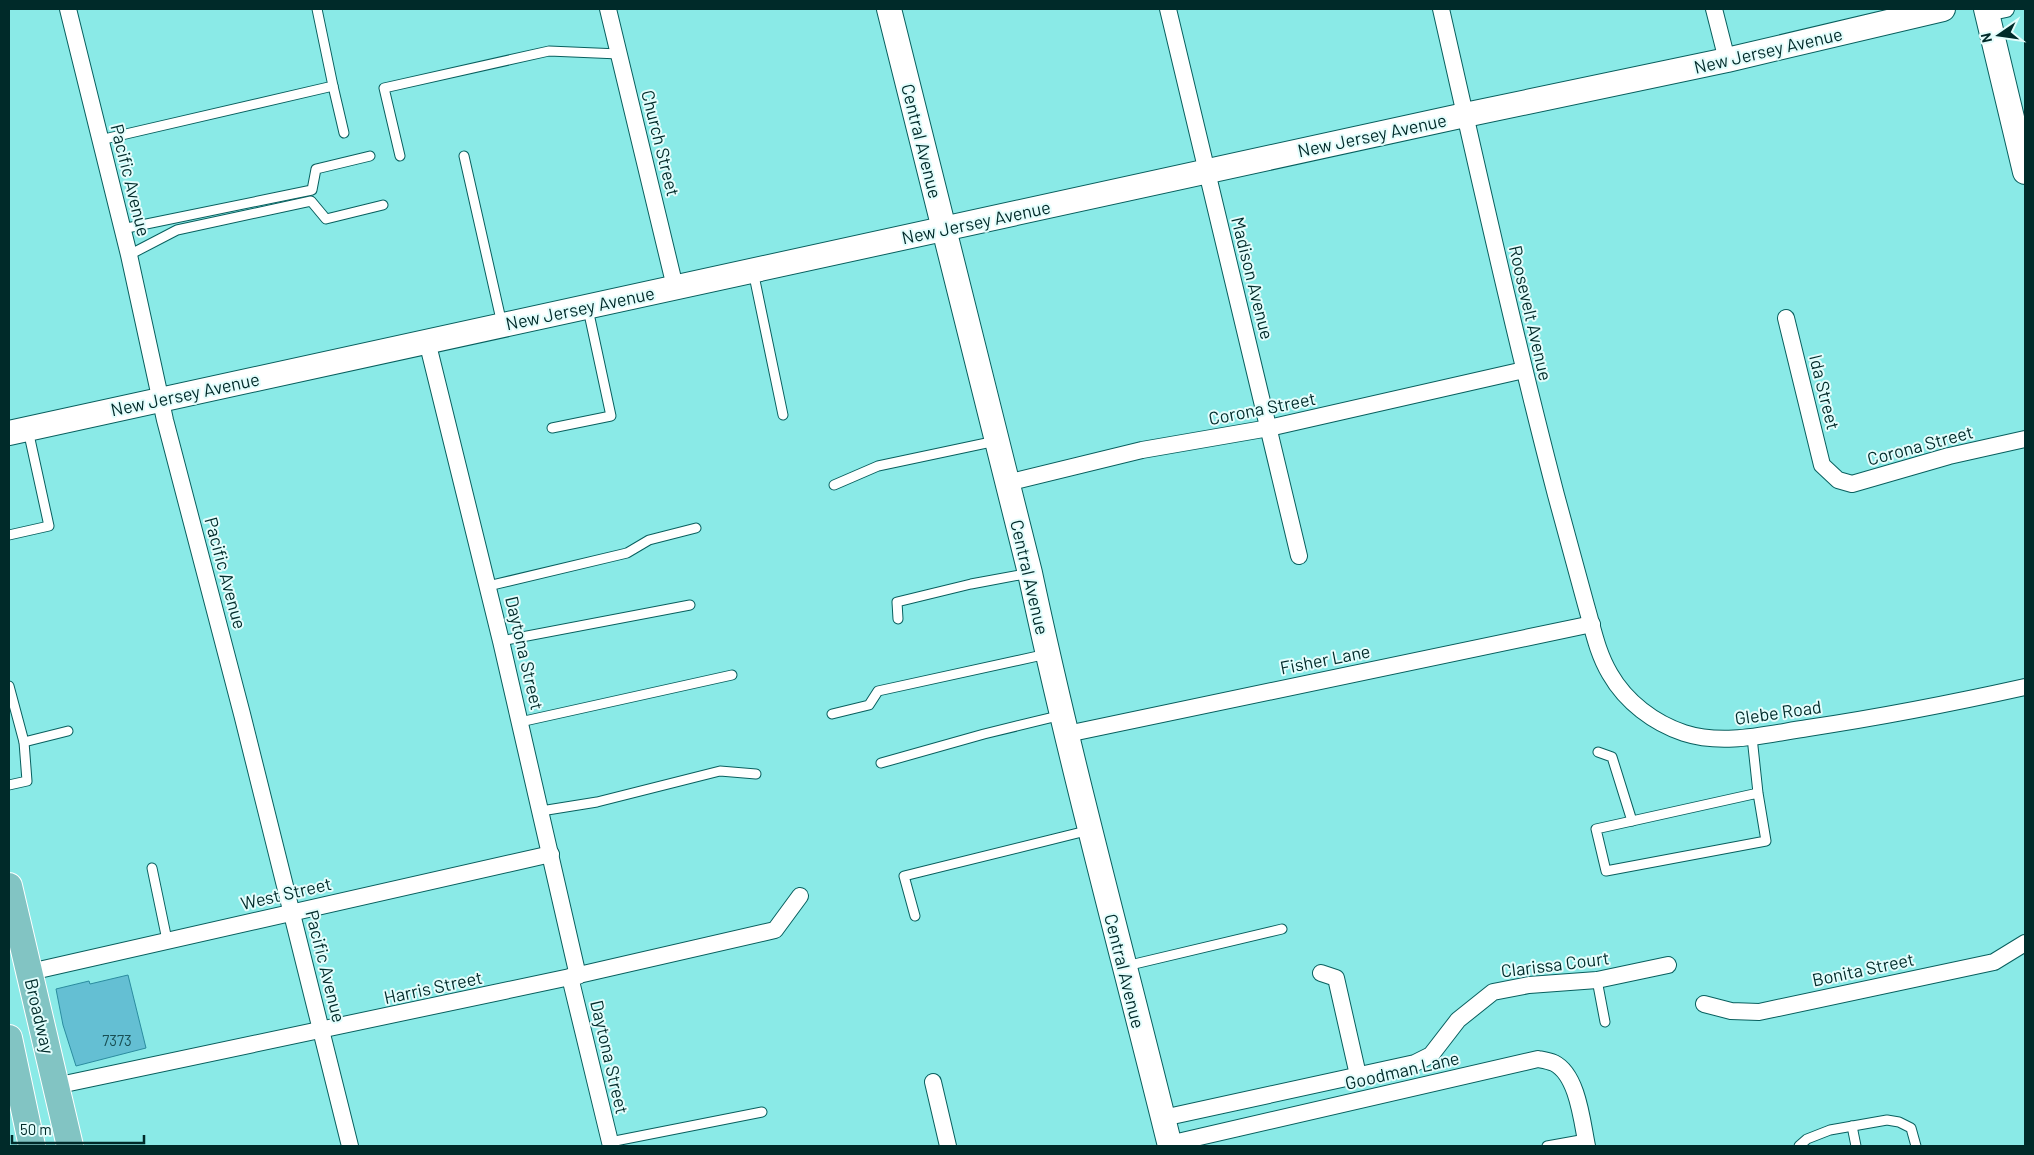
<svg xmlns="http://www.w3.org/2000/svg" width="2034" height="1155" viewBox="0 0 2034 1155" font-family="Barlow,sans-serif">
  <rect width="100%" height="100%" fill="#8aeae7"/>
  <!-- building -->
  <path fill="#64bfd3" stroke="#2b8c9f" d="M128 975 146 1048 76 1066 63 1025 56 989 89 981 90 984Z"/>
  <g fill="none" stroke-linecap="round" stroke-linejoin="round">
    <defs>
      <g id="lane">
        <path d="M333 86 344 133"/>
        <path d="M100 140 333 86 317 9"/>
        <path d="M400 156 384 88 549 51 619 54"/>
        <path d="M464 156 502 324"/>
        <path d="M122 229 312 190 316 169 370 156"/>
        <path d="M129 255 177 230 311 201 326 219 383 205"/>
        <path d="M753 271 783 415"/>
        <path d="M552 428 611 416 588 309"/>
        <path d="M834 485 878 466 996 441"/>
        <path d="M9 535 49 526 28 430"/>
        <path d="M488 586 627 553 649 540 696 528"/>
        <path d="M898 619 897 602 971 584 1030 573"/>
        <path d="M501 641 690 605"/>
        <path d="M9 686 24 742 27 781 9 785"/>
        <path d="M832 714 869 705 878 691 1047 654"/>
        <path d="M520 722 732 675"/>
        <path d="M1752 737 1758 793 1766 841 1606 871 1596 829 1758 793"/>
        <path d="M24 742 68 731"/>
        <path d="M1598 752 1612 757 1632 821"/>
        <path d="M881 763 984 734 1062 715"/>
        <path d="M541 811 597 802 720 771 756 774"/>
        <path d="M152 868 167 940"/>
        <path d="M915 916 904 876 1090 830"/>
        <path d="M1126 966 1282 929"/>
        <path d="M1597 980 1605 1022"/>
        <path d="M1852 1126 1856 1146"/>
        <path d="M610 1142 762 1112"/>
        <path d="M1547 1146 1586 1139"/>
        <path d="M1799 1146 1807 1139 1830 1130 1887 1120 1899 1122 1911 1128 1916 1146"/>
      </g>
      <g id="street">
        <path d="M68 9 129 255 165 420 242 714 350 1146"/>
        <path d="M608 9 675 287"/>
        <path d="M1168 9 1299 556"/>
        <path d="M1441 9C1478 171 1514 334 1556 495 1566 532 1576 568 1586 605 1593 629 1597 652 1610 674 1626 702 1654 723 1684 733 1724 746 1767 734 1808 728 1881 717 1953 703 2025 687"/>
        <path d="M1714 9 1727 60"/>
        <path d="M1987 13 2006 9"/>
        <path d="M1786 318 1822 465 1838 480 1852 484 1949 456 2025 439"/>
        <path d="M427 341 501 641 578 976"/>
        <path d="M1007 483 1142 450 1269 428 1524 370"/>
        <path d="M1067 734 1592 624"/>
        <path d="M30 972 551 854"/>
        <path d="M1321 973 1336 978 1358 1075"/>
        <path d="M570 977 611 1146"/>
        <path d="M1704 1004 1731 1011 1759 1012 1994 962 2025 943"/>
        <path d="M933 1082 948 1146"/>
        <path d="M55 1086 570 977 775 930 800 896"/>
        <path d="M1163 1118 1415 1063 1431 1055 1458 1020 1493 992 1529 985 1597 980 1668 965"/>
        <path d="M1169 1144 1538 1059C1543 1060 1549 1061 1554 1063 1578 1075 1582 1122 1587 1146"/>
      </g>
      <g id="secondary">
        <path d="M889 9 1030 573C1071 766 1123 955 1170 1146"/>
        <path d="M1986 9 2025 172"/>
        <path d="M9 433 1465 115 1727 60 1943 9"/>
      </g>
      <g id="primary">
        <path d="M9 886 70 1146"/>
        <path d="M9 1038 32 1146"/>
      </g>
    </defs>
    <!-- lane casing -->
    <use href="#lane" stroke="#085f5e" stroke-width="11"/>
    <!-- street casing -->
    <use href="#street" stroke="#085f5e" stroke-width="18"/>
    <!-- secondary casing -->
    <use href="#secondary" stroke="#085f5e" stroke-width="26"/>
    <!-- primary casing -->
    <use href="#primary" stroke="#fff" stroke-width="28"/>
    <!-- lane -->
    <use href="#lane" stroke="#fff" stroke-width="9"/>
    <!-- street -->
    <use href="#street" stroke="#fff" stroke-width="16"/>
    <!-- secondary -->
    <use href="#secondary" stroke="#fff" stroke-width="24"/>
    <!-- primary -->
    <use href="#primary" stroke="#82c4c3" stroke-width="26"/>
  </g>
  <g text-anchor="middle" dominant-baseline="central" stroke-width="4" stroke-linejoin="round" paint-order="stroke">
    <!-- number labels -->
    <g font-size="15" fill="#194f54">
      <text x="117" y="1040">7373</text>
    </g>
    <!-- street labels -->
    <g font-size="18" fill="#002a29" stroke="#e3fdfc">
      <text transform="translate(1768 50) rotate(-13)">New Jersey Avenue</text>
      <text transform="translate(1372 135) rotate(-12)">New Jersey Avenue</text>
      <text transform="translate(922 141) rotate(76)">Central Avenue</text>
      <text transform="translate(661 143) rotate(76)">Church Street</text>
      <text transform="translate(131 180) rotate(76)">Pacific Avenue</text>
      <text transform="translate(976 222) rotate(-12)">New Jersey Avenue</text>
      <text transform="translate(1253 278) rotate(76)">Madison Avenue</text>
      <text transform="translate(580 308) rotate(-12)">New Jersey Avenue</text>
      <text transform="translate(1531 313) rotate(77)">Roosevelt Avenue</text>
      <text transform="translate(1825 392) rotate(76)">Ida Street</text>
      <text transform="translate(185 394) rotate(-12)">New Jersey Avenue</text>
      <text transform="translate(1262 408) rotate(-11)">Corona Street</text>
      <text transform="translate(1920 445) rotate(-15)">Corona Street</text>
      <text transform="translate(226 573) rotate(75)">Pacific Avenue</text>
      <text transform="translate(1030 577) rotate(77)">Central Avenue</text>
      <text transform="translate(525 653) rotate(77)">Daytona Street</text>
      <text transform="translate(1325 659) rotate(-11)">Fisher Lane</text>
      <text transform="translate(1778 712) rotate(-8)">Glebe Road</text>
      <text transform="translate(286 893) rotate(-13)">West Street</text>
      <text transform="translate(1555 964) rotate(-7)">Clarissa Court</text>
      <text transform="translate(326 966) rotate(76)">Pacific Avenue</text>
      <text transform="translate(1863 969) rotate(-12)">Bonita Street</text>
      <text transform="translate(1125 971) rotate(76)">Central Avenue</text>
      <text transform="translate(433 987) rotate(-12)">Harris Street</text>
      <text transform="translate(40 1016) rotate(77)">Broadway</text>
      <text transform="translate(610 1057) rotate(77)">Daytona Street</text>
      <text transform="translate(1402 1070) rotate(-13)">Goodman Lane</text>
    </g>
  </g>
  <!-- border -->
  <rect width="2034" height="1155" fill="none" stroke="#002a29" stroke-width="20"/>
  <!-- north arrow -->
  <g transform="translate(1999 35) rotate(257)" stroke="#e3fdfc" stroke-width="4" paint-order="stroke">
  <path d="M0-4L9 19L0 12L-9 19Z" fill="#002a29"/>
  <text y="-8" font-size="14" font-weight="bold" text-anchor="middle" fill="#002a29">N</text>
  </g>
  <!-- scale -->
  <path d="M12 1135v8h132v-8" fill="none" stroke="#002a29" stroke-width="2.5"/>
  <text x="20" y="1135" font-size="15" fill="#002a29" stroke="#e3fdfc" stroke-width="4" paint-order="stroke">50 m</text>
</svg>
